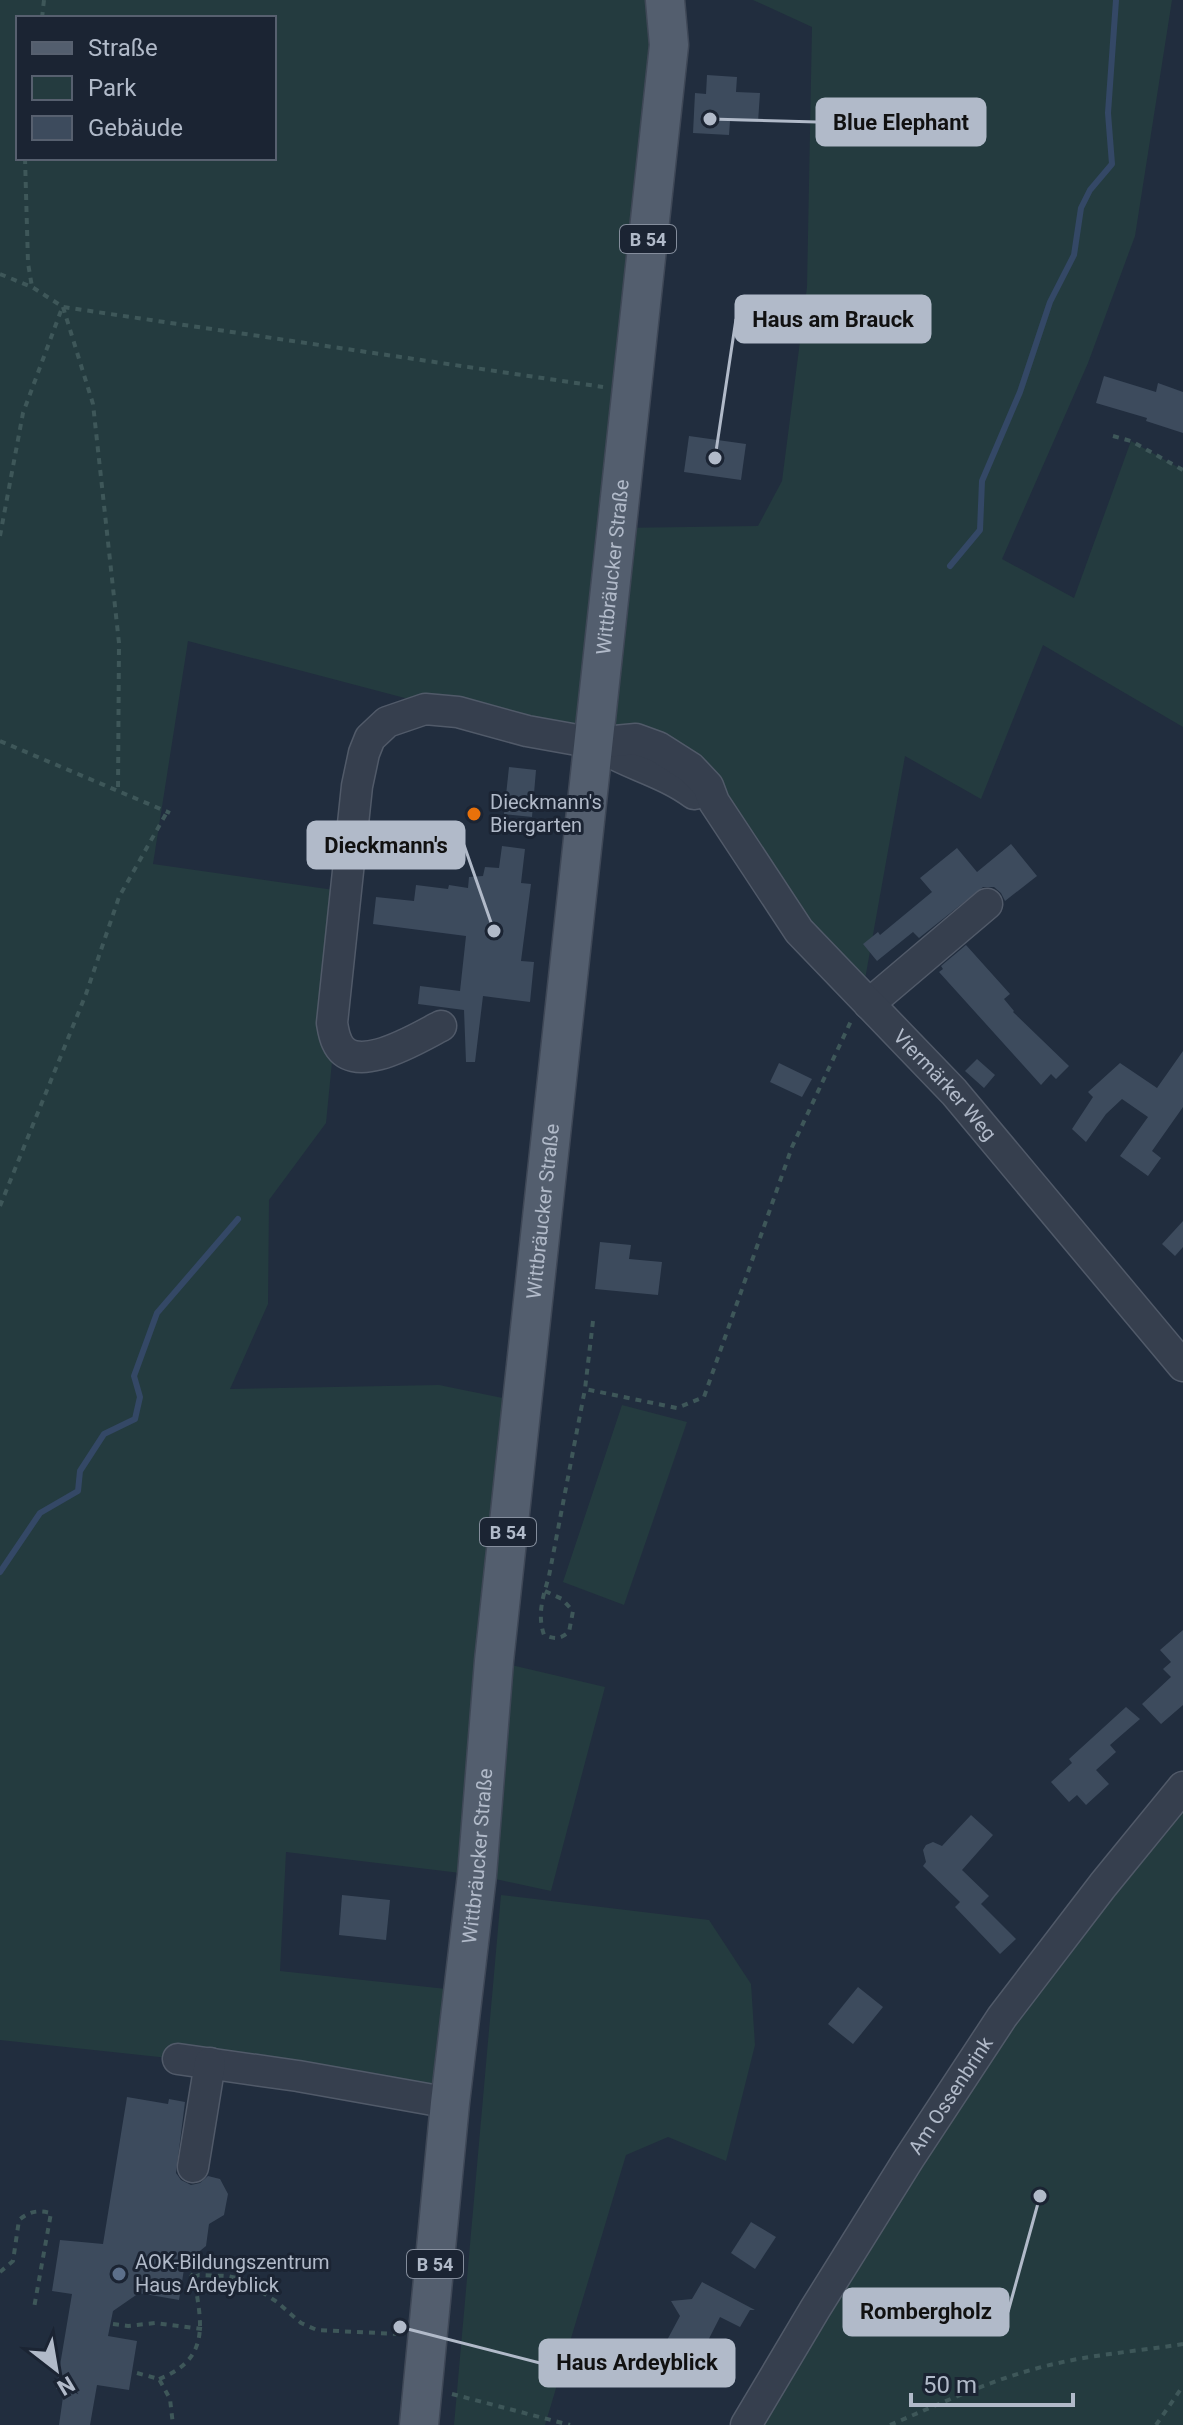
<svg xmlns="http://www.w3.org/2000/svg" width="1183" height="2425" viewBox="0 0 1183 2425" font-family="Roboto,sans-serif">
  <rect width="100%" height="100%" fill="#212d3e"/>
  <!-- green -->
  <g fill="#243b3f" fill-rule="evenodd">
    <path d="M0 0H665L617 528 758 526 782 481 807 287 812 27 753 0H1172L1135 236 1088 363 1002 559 1074 598 1131 441 1183 470V727L1043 645 981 799 905 756 862 996 714 802 458 712 188 641 153 864 334 890 332 1062 326 1123 269 1200 268 1304 230 1389 439 1385 522 1402 494 1661 605 1687 551 1891 477 1875 286 1852 280 1971 465 1991 450 2103 178 2059 0 2040ZM18 18H274V158H18Z"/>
    <path d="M622 1405 687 1422 624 1605 563 1582Z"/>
    <path d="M1183 1806V2425H757L969 2084 1108 1895Z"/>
    <path d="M501 1895 709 1920 751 1984 755 2045 726 2161 668 2137 626 2155 545 2425H454Z"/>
  </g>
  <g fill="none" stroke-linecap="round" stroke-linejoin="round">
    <!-- stream -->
    <g stroke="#344866" stroke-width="6">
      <path d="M950 566 980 530 982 481 1020 392 1050 302 1074 255 1081 208 1090 190 1112 164 1108 113 1116 0"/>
      <path d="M0 1572 40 1513 78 1491 80 1471 104 1434 135 1419 140 1397 134 1376 157 1313 238 1219"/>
    </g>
  </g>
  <!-- building -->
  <g fill="#3d4b5d">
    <path d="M707 75 737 77 736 92 760 93 758 122 730 121 729 135 693 133 695 93 706 94Z"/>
    <path d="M1104 376 1156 392 1158 383 1183 392V433L1146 421 1147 418 1096 403Z"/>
    <path d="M689 436 746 444 741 480 684 472Z"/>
    <path d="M509 767 536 770 532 817 504 814Z"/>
    <path d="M1011 844 1037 876 1005 901 1001 893 994 887H983L919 938 913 932 877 961 863 944 878 932 880 935 932 892 920 878 957 848 977 872Z"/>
    <path d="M502 846 525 849 521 883 531 884 521 961 534 962 530 1002 483 996 475 1062H466L464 1010 418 1004 420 986 460 991 466 936 373 924 376 897 414 901 416 885 448 889 449 885 468 888 469 877 483 876 485 867 499 868Z"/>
    <path d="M966 945 1010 994 1004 999 1014 1011 1013 1012 1069 1066 1056 1079 1051 1074 1041 1085 939 972 943 969 941 966Z"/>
    <path d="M1183 1051V1107L1152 1151 1161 1158 1148 1176 1120 1156 1148 1117 1122 1099 1106 1114 1086 1142 1072 1129 1093 1097 1088 1092 1120 1063 1157 1088Z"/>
    <path d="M977 1059 995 1075 984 1088 965 1071Z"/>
    <path d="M779 1063 812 1079 802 1097 770 1082Z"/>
    <path d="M1183 1221V1247L1175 1256 1162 1244Z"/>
    <path d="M600 1242 631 1245 629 1259 662 1262 658 1295 595 1289Z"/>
    <path d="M1183 1630V1705L1161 1724 1142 1704 1171 1677 1163 1669 1171 1662 1160 1650Z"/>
    <path d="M1126 1707 1140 1719 1110 1745 1116 1752 1096 1770 1109 1784 1086 1805 1077 1795 1069 1802 1051 1782 1072 1763 1069 1759Z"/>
    <path d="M971 1815 993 1835 962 1870 989 1896 981 1904 1016 1939 1000 1954 955 1907 960 1902 923 1866 926 1862 923 1850 926 1845 933 1842 942 1846Z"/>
    <path d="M342 1895 390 1900 386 1940 339 1935Z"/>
    <path d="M858 1987 883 2007 853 2044 828 2024Z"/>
    <path d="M127 2097 168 2104 169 2099 185 2102 176 2173 181 2180 191 2185 200 2183 208 2176 220 2179 228 2194 224 2215 209 2224 206 2246 185 2263 179 2300 139 2293 113 2311 108 2336 137 2341 129 2390 97 2385 90 2425H59L64 2390 56 2389 72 2294 52 2291 60 2240 103 2244Z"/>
    <path d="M751 2222 776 2237 755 2269 731 2253Z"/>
    <path d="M702 2282 755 2310H750L740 2327 720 2317 691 2374 658 2357 680 2316 671 2301 692 2299Z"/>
  </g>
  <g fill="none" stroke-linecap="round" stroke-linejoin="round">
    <defs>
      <g id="minor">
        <path d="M594 743C626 764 663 771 694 794"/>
        <path d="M869 1004 987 904"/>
        <path id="s1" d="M441 1026C419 1037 353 1079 337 1042 334 1036 333 1029 332 1023L357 786 364 753 370 738 387 722 425 709 458 712 527 731 594 743 636 739 658 747 691 768 708 786 714 802 799 931 954 1092 1183 1366"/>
        <path d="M178 2059 298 2076 450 2103"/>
        <path d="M193 2167 210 2063"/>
        <path id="s2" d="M746 2425 815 2309 908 2160 1002 2017 1103 1885 1183 1787"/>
      </g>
      <g id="major">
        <path id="s3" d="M419 2425 450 2103 477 1875 494 1661 669 45 665 0"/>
      </g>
    </defs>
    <!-- minor casing -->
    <use href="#minor" stroke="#515a69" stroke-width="33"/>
    <!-- major casing -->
    <use href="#major" stroke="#3f4857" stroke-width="41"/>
    <!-- path -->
    <g stroke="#3e5759" stroke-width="4" stroke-dasharray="6 6" stroke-linecap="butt">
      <path d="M42 18 44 0"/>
      <path d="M25 158 28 263 32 287"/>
      <path d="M0 274 32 287 63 307 603 387"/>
      <path d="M63 307 93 404 119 643 118 792"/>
      <path d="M1113 436 1131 441 1183 470"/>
      <path d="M0 536 23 413 62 308"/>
      <path d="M0 741 170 813"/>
      <path d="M0 1206 86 994 119 897 167 812"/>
      <path d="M593 1321 585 1389 677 1408 704 1397 792 1147 851 1021"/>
      <path d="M545 1591 562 1599 573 1611 569 1632C559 1640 555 1639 544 1635 537 1614 543 1597 549 1576L585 1389"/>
      <path d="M0 2272 13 2261 19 2220C30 2211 37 2210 51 2213L34 2308"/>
      <path d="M194 2277 199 2275 228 2276 242 2279 277 2302 301 2323 317 2330 398 2334"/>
      <path d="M113 2324 128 2326 155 2323 202 2329"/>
      <path d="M137 2373 159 2379 170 2399 173 2425"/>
      <path d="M159 2379C212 2358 201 2322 194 2277L188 2273"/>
      <path d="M452 2394 570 2425"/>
      <path d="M890 2425C944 2402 997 2377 1054 2364 1096 2354 1140 2351 1183 2344"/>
      <path d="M1156 2425 1183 2386"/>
    </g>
    <!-- minor -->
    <use href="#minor" stroke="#363f4e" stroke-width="30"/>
    <!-- major -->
    <use href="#major" stroke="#535e6e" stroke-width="38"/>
  </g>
  <!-- markers -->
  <circle fill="#e8710a" stroke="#1b2433" stroke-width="3" cx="474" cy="814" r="8"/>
  <circle fill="#5c6f8a" stroke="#1b2433" stroke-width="3" cx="119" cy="2274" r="8"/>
  <g text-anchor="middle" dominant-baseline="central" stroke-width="6" stroke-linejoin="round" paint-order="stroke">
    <!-- shield labels -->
    <g fill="#1b2433" stroke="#848d9c" stroke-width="2">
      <rect x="620" y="225" width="56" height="28" rx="6"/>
      <rect x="480" y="1518" width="56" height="28" rx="6"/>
      <rect x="407" y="2250" width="56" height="28" rx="6"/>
    </g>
    <g font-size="18" font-weight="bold" fill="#b1bac9">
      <text x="648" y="239">B 54</text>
      <text x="508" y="1532">B 54</text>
      <text x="435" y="2264">B 54</text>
    </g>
    <!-- street labels -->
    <g font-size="20" fill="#b1bac9" stroke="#1b2433">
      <text stroke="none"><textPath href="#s3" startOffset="1868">Wittbräucker Straße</textPath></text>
      <text stroke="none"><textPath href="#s1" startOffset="1174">Viermärker Weg</textPath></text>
      <text stroke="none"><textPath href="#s3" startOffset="1220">Wittbräucker Straße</textPath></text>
      <text stroke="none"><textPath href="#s3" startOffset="572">Wittbräucker Straße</textPath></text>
      <text stroke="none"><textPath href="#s2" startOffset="388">Am Ossenbrink</textPath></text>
    </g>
    <!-- poi labels -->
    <g font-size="20" fill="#b1bac9" stroke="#1b2433" text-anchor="start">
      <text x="490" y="802">Dieckmann's<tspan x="490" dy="23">Biergarten</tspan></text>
      <text x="135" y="2262">AOK-Bildungszentrum<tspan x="135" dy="23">Haus Ardeyblick</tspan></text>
    </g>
  </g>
  <!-- callouts -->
  <path fill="none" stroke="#b1bac9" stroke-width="3" d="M710 119L817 122M715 458L736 319M494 931L464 845M1040 2196L1008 2312M400 2327L540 2363"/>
  <g fill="#b1bac9" stroke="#1b2433" stroke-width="3">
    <circle cx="710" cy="119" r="8"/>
    <circle cx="715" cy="458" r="8"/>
    <circle cx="494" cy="931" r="8"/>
    <circle cx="1040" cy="2196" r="8"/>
    <circle cx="400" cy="2327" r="8"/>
  </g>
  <g fill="#b1bac9" stroke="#b1bac9" stroke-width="3">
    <rect x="817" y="99" width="168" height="46" rx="8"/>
    <rect x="736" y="296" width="194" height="46" rx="8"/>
    <rect x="308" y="822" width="156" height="46" rx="8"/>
    <rect x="844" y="2289" width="164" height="46" rx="8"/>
    <rect x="540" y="2340" width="194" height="46" rx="8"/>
  </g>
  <g font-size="22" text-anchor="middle" font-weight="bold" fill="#111">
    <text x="901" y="130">Blue Elephant</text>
    <text x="833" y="327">Haus am Brauck</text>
    <text x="386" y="853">Dieckmann's</text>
    <text x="926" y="2319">Rombergholz</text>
    <text x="637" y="2370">Haus Ardeyblick</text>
  </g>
  <!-- legend -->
  <rect x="16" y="16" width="260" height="144" fill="#1b2433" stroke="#57606f" stroke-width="2"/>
  <rect x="32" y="42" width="40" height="12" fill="#535e6e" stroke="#57606f" stroke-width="2"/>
  <text x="88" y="56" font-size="24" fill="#b1bac9">Straße</text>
  <rect x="32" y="76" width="40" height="24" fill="#243b3f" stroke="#57606f" stroke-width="2"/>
  <text x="88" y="96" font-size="24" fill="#b1bac9">Park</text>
  <rect x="32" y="116" width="40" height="24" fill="#3d4b5d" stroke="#57606f" stroke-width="2"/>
  <text x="88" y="136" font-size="24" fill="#b1bac9">Gebäude</text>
  <!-- north arrow -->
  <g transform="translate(56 2369) rotate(149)" stroke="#1b2433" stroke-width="6" paint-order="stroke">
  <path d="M0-6L14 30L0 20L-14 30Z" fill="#b1bac9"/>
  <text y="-12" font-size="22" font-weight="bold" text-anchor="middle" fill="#b1bac9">N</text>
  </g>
  <!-- scale -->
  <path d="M911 2393v12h162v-12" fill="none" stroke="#b1bac9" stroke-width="4"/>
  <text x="923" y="2393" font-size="24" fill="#b1bac9" stroke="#1b2433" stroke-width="6" paint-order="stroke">50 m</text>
</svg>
